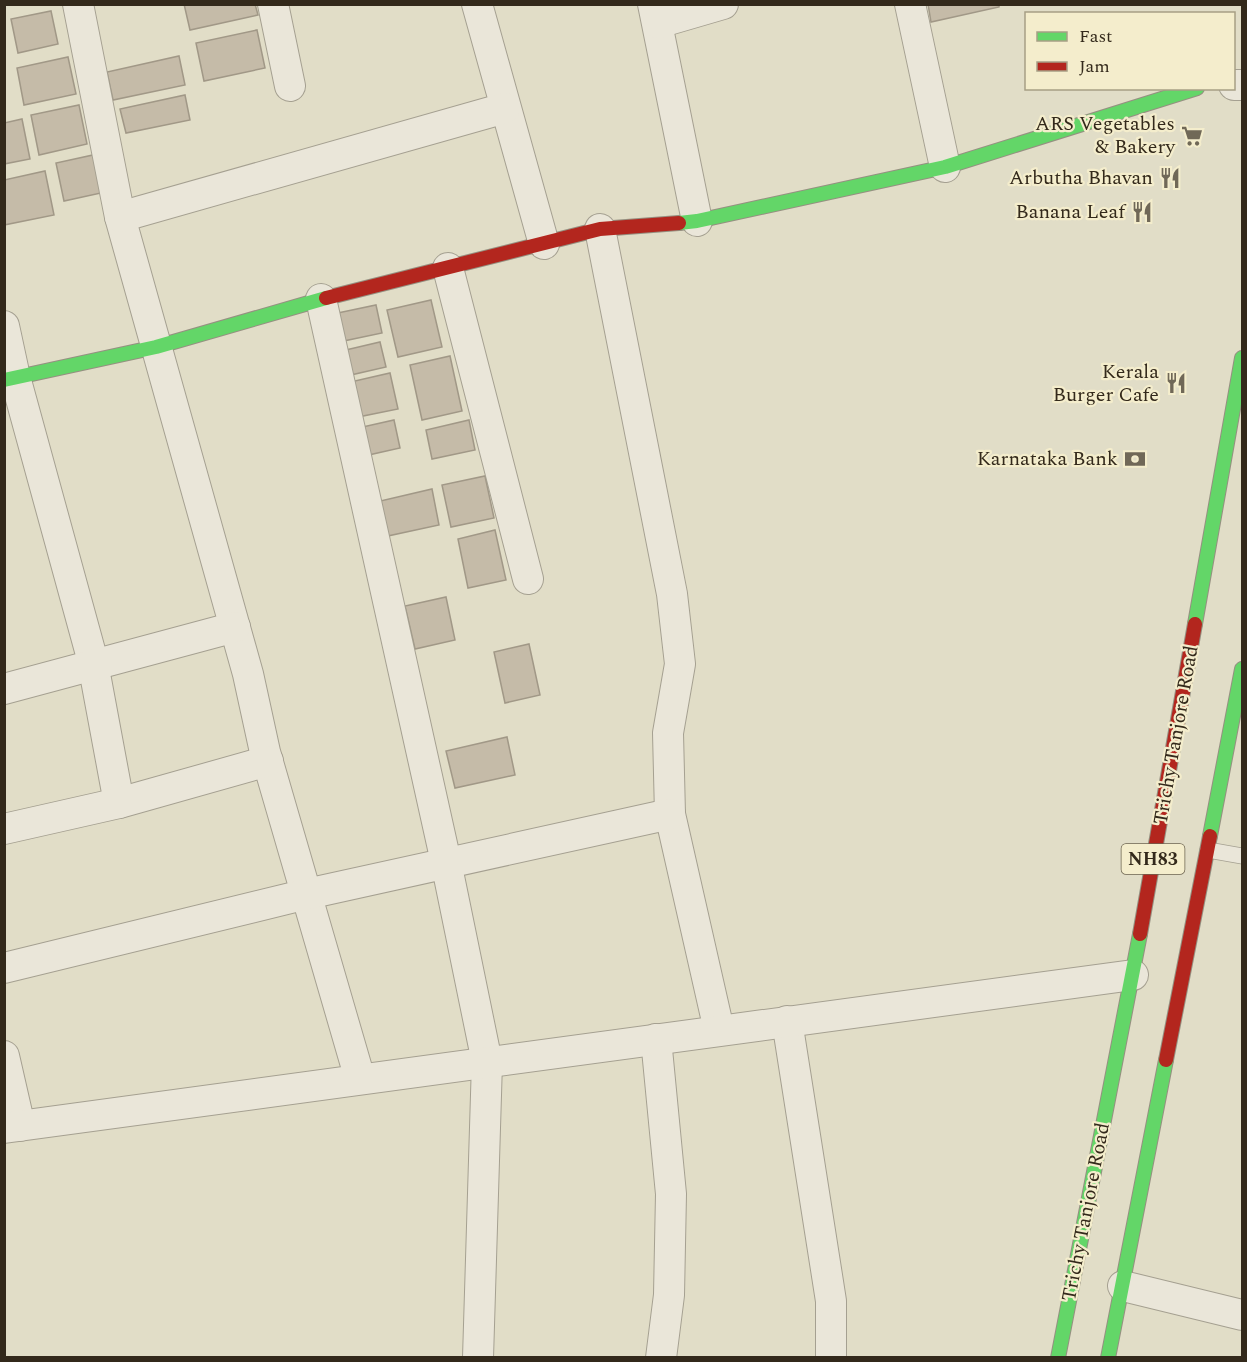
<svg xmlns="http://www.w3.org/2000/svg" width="1247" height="1362" viewBox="0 0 1247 1362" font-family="Spectral,serif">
  <rect width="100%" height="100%" fill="#e1ddc7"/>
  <!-- building -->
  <g fill="#c5bba8" stroke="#a19887" stroke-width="1.5">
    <path d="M184 4H255L258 15 190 30Z"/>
    <path d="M928 4H999V7L931 22Z"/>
    <path d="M51 11 58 44 18 53 11 19Z"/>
    <path d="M257 30 265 68 204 81 196 43Z"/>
    <path d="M179 56 185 85 113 100 107 72Z"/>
    <path d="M68 57 76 94 24 105 17 68Z"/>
    <path d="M185 95 190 120 126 133 120 109Z"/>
    <path d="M79 105 87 144 39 155 31 115Z"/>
    <path d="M22 119 30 159 4 164V123Z"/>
    <path d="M93 155 101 193 64 201 56 163Z"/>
    <path d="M45 171 54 215 4 225V180Z"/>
    <path d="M431 300 442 347 398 357 387 310Z"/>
    <path d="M376 305 382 333 334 343 328 315Z"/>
    <path d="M380 342 386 367 342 377 337 352Z"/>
    <path d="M450 356 462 411 422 420 410 365Z"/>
    <path d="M390 373 398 409 353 418 346 383Z"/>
    <path d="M394 420 400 448 364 456 358 428Z"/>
    <path d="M469 420 475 450 432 459 426 430Z"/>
    <path d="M485 476 494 518 451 527 442 485Z"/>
    <path d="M432 489 439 525 383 537 376 502Z"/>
    <path d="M495 530 506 580 468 588 458 539Z"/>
    <path d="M446 597 455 640 415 649 405 606Z"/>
    <path d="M529 644 540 695 505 703 494 652Z"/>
    <path d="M507 737 515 775 455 788 446 751Z"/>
  </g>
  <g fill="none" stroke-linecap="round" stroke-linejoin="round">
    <defs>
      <path id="lane" d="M1208 850 1242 856"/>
      <g id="street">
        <path d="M78 4 120 217 248 674 265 752 360 1079"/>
        <path d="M273 4 290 86"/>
        <path d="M477 4 544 244"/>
        <path d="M653 4 697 221"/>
        <path d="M910 4 945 167"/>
        <path d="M658 23 723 4"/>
        <path d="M1234 85H1242"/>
        <path d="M120 217 505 108"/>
        <path d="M600 229 672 594 680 664 668 733 670 814 719 1030"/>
        <path d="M448 268 528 579"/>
        <path d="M321 299 446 862 487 1062 478 1358"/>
        <path d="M4 326 15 377 92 658 119 803"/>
        <path d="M4 689 235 627"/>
        <path d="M4 829 119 803 268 761"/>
        <path d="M4 968 307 894 670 814"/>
        <path d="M787 1021 831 1301V1358"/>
        <path d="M656 1039 671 1194 669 1295 661 1358"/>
        <path d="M4 1056 20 1126"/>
        <path d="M4 1128 1133 975"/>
        <path d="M1123 1286 1242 1315"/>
      </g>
      <g id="fast">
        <path d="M679 223 697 221 945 167 1197 88"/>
        <path d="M4 380 156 347 326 298"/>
        <path d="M1195 624 1242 358"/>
        <path d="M1210 836 1242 669"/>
        <path d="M1058 1358 1140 934"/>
        <path d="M1108 1358 1166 1060"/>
      </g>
      <g id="jam">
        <path d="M326 298 600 229 679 223"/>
        <path d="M1140 934 1195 624"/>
        <path d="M1166 1060 1210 836"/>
      </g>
    </defs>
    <!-- lane casing -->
    <use href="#lane" stroke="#a5a091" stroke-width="17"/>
    <!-- street casing -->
    <use href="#street" stroke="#a5a091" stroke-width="32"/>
    <!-- fast casing -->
    <use href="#fast" stroke="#959081" stroke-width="16"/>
    <!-- jam casing -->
    <use href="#jam" stroke="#959081" stroke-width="16"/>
    <!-- lane -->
    <use href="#lane" stroke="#eae6d9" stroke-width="15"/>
    <!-- street -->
    <use href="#street" stroke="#eae6d9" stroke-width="30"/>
    <!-- fast -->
    <use href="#fast" stroke="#63d668" stroke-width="14"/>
    <!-- jam -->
    <use href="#jam" stroke="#b3261e" stroke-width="14"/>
  </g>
  <!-- icons -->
  <defs>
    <symbol id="supermarket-bare" viewBox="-9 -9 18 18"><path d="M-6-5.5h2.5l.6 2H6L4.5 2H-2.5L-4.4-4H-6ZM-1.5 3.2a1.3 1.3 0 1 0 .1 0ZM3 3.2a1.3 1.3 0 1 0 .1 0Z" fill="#706857" stroke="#f4edcc" stroke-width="2.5" paint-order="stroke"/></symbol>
    <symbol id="restaurant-bare" viewBox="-9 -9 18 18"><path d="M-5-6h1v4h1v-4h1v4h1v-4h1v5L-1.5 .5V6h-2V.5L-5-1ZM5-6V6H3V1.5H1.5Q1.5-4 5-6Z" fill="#706857" stroke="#f4edcc" stroke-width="2.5" paint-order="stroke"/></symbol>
    <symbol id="bank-bare" viewBox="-9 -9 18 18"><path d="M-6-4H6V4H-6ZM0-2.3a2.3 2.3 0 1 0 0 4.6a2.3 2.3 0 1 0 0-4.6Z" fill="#706857" stroke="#f4edcc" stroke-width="2.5" paint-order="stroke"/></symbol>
  </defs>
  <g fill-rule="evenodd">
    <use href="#supermarket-bare" x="1177" y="121" width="30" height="30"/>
    <use href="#restaurant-bare" x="1155" y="163" width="30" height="30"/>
    <use href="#restaurant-bare" x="1127" y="197" width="30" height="30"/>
    <use href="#restaurant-bare" x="1161" y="368" width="30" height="30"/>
    <use href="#bank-bare" x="1120" y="444" width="30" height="30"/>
  </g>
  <g text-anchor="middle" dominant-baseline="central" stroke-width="4.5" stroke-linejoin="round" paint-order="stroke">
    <!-- shield labels -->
    <rect fill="#f4edcc" stroke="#6d6450" stroke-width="1.5" x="1121.5" y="844" width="63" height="30" rx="4.5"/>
    <g font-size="18" font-weight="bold" fill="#33291b">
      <text x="1153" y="859">NH83</text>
    </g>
    <!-- poi labels -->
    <g font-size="20" fill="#33291b" stroke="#f4edcc" text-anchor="end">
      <text x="1175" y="124">ARS Vegetables<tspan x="1175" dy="23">&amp; Bakery</tspan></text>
      <text x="1153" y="178">Arbutha Bhavan</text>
      <text x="1125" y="212">Banana Leaf</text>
      <text x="1159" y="372">Kerala<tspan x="1159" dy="23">Burger Cafe</tspan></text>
      <text x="1118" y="459">Karnataka Bank</text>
    </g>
    <!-- street labels -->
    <g font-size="20" fill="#33291b" stroke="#f4edcc">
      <text transform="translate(1176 735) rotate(-80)">Trichy Tanjore Road</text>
      <text transform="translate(1086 1212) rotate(-79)">Trichy Tanjore Road</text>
    </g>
  </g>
  <!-- border -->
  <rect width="1247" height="1362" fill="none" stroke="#33291b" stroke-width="12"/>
  <!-- legend -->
  <rect x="1025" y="12" width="210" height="78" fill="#f4edcc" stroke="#a79f85" stroke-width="1.5"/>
  <rect x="1037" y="32" width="30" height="9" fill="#63d668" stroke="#a79f85" stroke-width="1.5"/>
  <text x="1079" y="42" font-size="18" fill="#33291b">Fast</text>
  <rect x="1037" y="62" width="30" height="9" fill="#b3261e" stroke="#a79f85" stroke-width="1.5"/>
  <text x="1079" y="72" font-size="18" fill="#33291b">Jam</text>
</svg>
